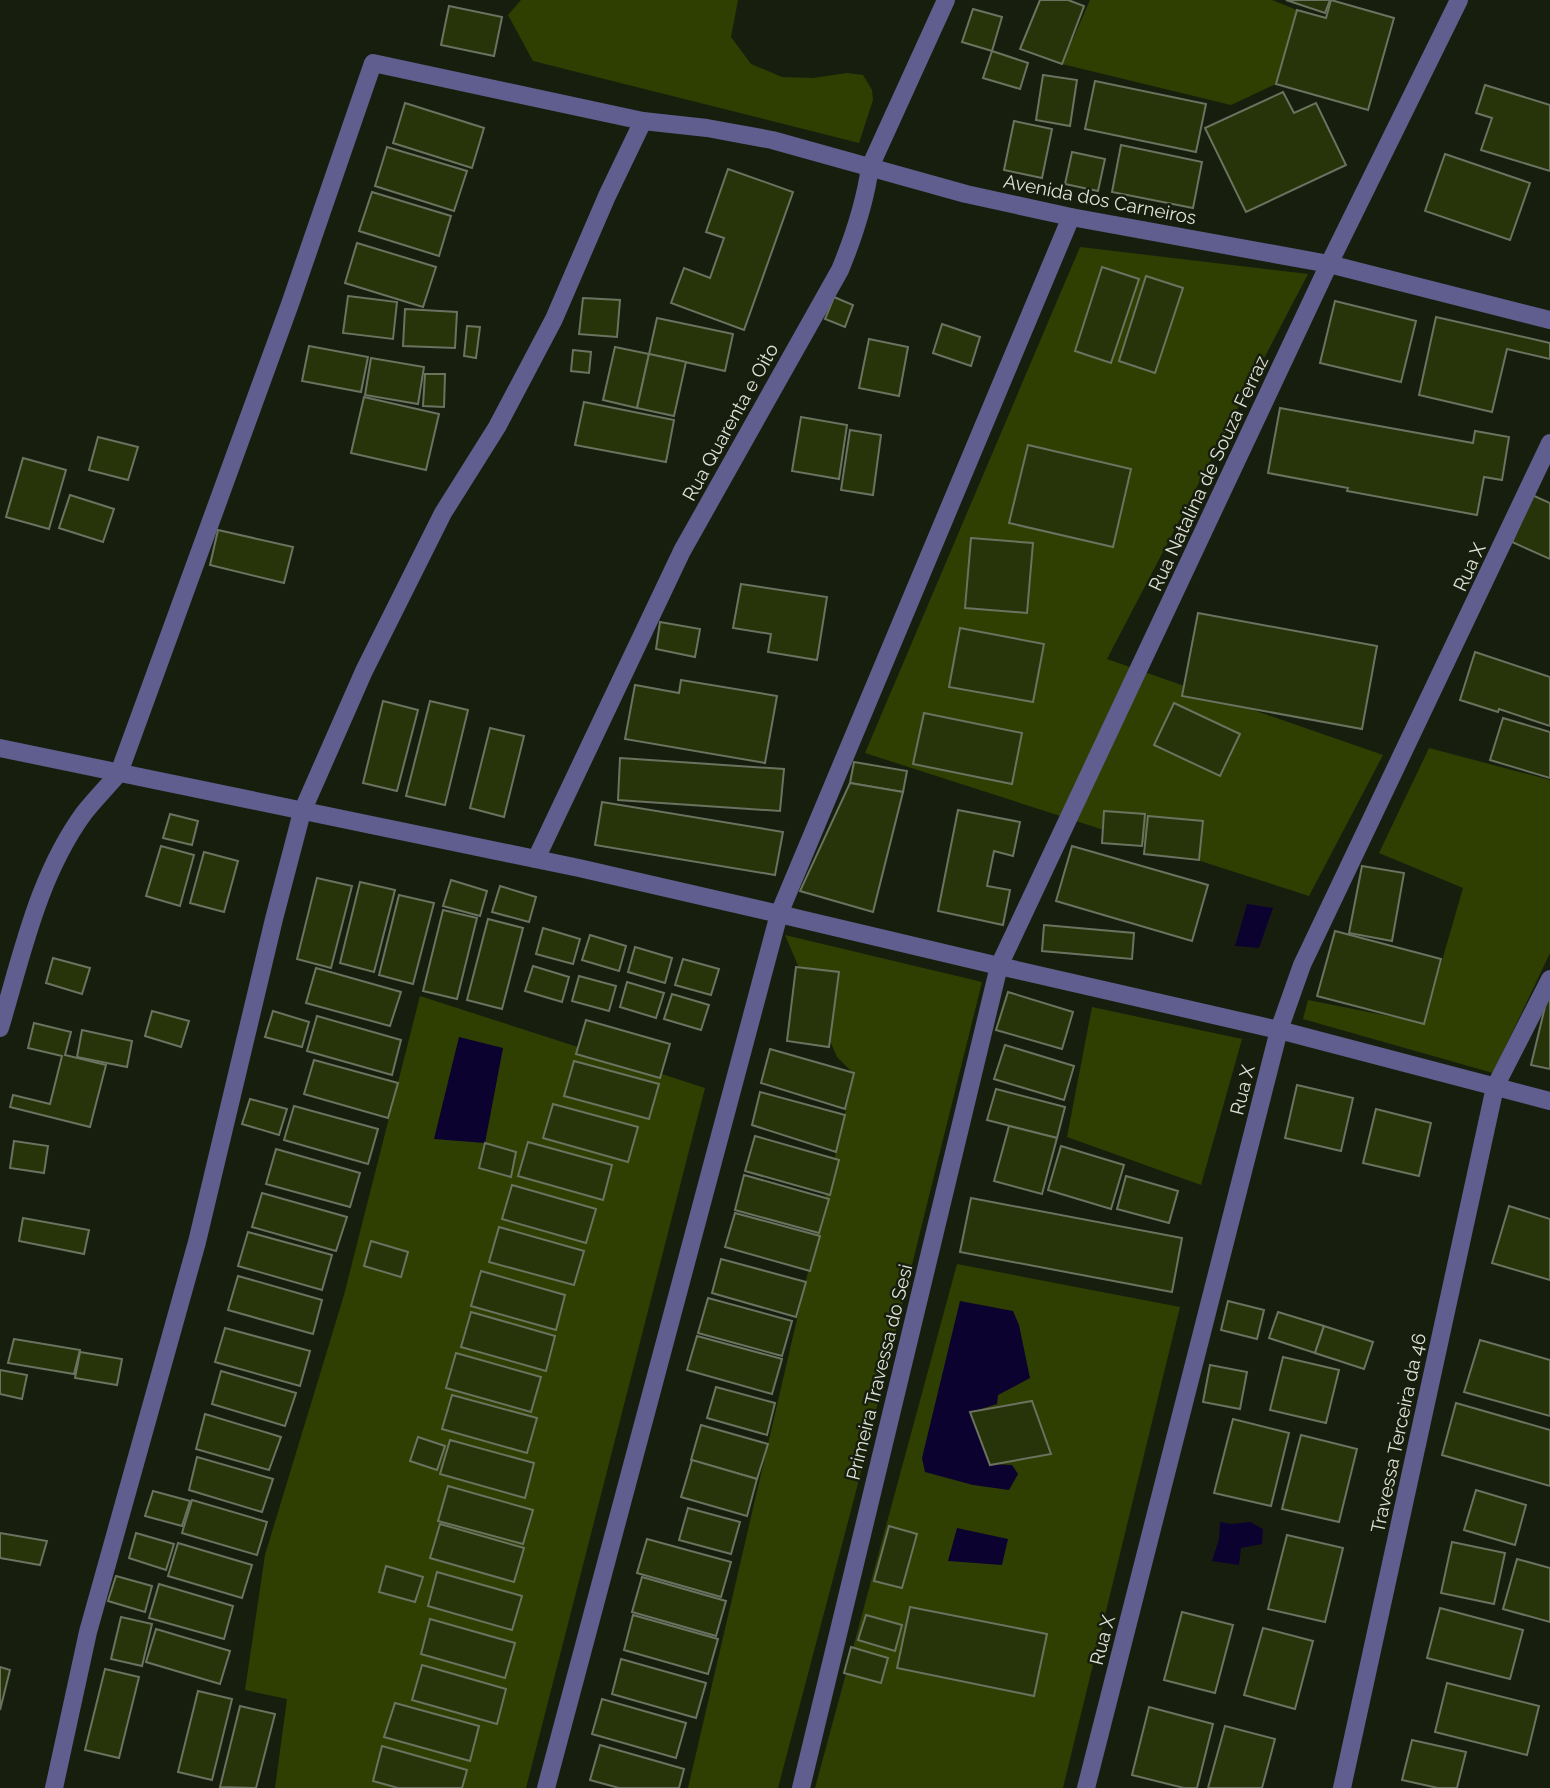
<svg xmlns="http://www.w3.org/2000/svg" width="1550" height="1788" viewBox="0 0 1550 1788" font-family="Raleway,sans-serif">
  <rect width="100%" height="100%" fill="#181e0e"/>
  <!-- green -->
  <g fill="#2f3f02">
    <path d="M521 0H738L731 37 751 64 782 77 813 78 847 73 863 75 872 90 873 100 859 143 533 61 508 15Z"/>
    <path d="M1090 0H1272L1297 10 1276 84 1231 105 1062 64Z"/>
    <path d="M1080 247 1308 274 1107 659 1383 755 1309 896 865 753Z"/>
    <path d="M1429 748 1550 780V953L1493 1073 1303 1019 1308 1000 1424 1023 1463 888 1379 853Z"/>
    <path d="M785 935 982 982 855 1495 778 1788H688L854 1074 837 1057Z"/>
    <path d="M420 996 705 1088 526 1788H275L287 1699 245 1690 265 1555 344 1295Z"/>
    <path d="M1092 1007 1242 1039 1201 1185 1067 1137Z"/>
    <path d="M957 1264 1180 1307 1063 1788H815Z"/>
  </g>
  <!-- water -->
  <g fill="#0c022f">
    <path d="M1247 904 1273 908 1259 948 1235 946Z"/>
    <path d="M459 1037 503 1048 485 1143 434 1139Z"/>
    <path d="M960 1301 1013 1311 1019 1325 1030 1378 998 1395 997 1404 971 1412 990 1464 1012 1465 1018 1474 1009 1490 973 1485 925 1472 922 1458Z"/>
    <path d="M1220 1522 1232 1524 1250 1522 1263 1529 1262 1544 1241 1548 1239 1565 1212 1561 1219 1539Z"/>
    <path d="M957 1528 1008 1539 1002 1565 948 1561Z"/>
  </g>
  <!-- building -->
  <g fill="#273309" stroke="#6b7260" stroke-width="2">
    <path d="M1040 0H1068L1084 6 1062 64 1020 49Z"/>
    <path d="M1286 0H1330L1325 13Z"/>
    <path d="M1331 0 1394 18 1368 110 1276 84 1297 10 1326 18Z"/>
    <path d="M449 6 502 17 494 56 441 45Z"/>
    <path d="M973 9 1002 17 992 51 962 42Z"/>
    <path d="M992 51 1028 63 1020 89 983 78Z"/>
    <path d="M1043 75 1077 80 1070 126 1036 120Z"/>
    <path d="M1095 81 1206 104 1196 152 1085 129Z"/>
    <path d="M1485 85 1550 105V171L1481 150 1492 118 1476 113Z"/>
    <path d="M1283 92 1294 113 1316 103 1346 165 1246 212 1205 128Z"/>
    <path d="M405 103 484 128 472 168 393 143Z"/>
    <path d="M1014 121 1052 129 1042 178 1004 170Z"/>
    <path d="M1121 145 1202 162 1193 208 1112 192Z"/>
    <path d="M387 147 467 171 454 211 375 186Z"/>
    <path d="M1072 152 1105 159 1098 191 1065 184Z"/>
    <path d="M1445 154 1530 183 1510 240 1425 211Z"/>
    <path d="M728 169 793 192 744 330 671 303 684 268 710 278 724 238 706 232Z"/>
    <path d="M372 192 451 216 439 256 359 231Z"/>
    <path d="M357 243 436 267 423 307 345 283Z"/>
    <path d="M1102 267 1139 279 1111 363 1075 351Z"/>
    <path d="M1146 276 1183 288 1155 373 1119 361Z"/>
    <path d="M348 296 397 302 393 339 343 333Z"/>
    <path d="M834 297 853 305 845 327 825 319Z"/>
    <path d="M583 298 620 300 617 337 579 334Z"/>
    <path d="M1335 301 1416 321 1401 382 1320 363Z"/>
    <path d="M405 309 457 312 455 348 403 346Z"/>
    <path d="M1436 317 1550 343V359L1507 349 1492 412 1419 395Z"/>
    <path d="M657 318 733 334 725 371 649 354Z"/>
    <path d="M942 324 980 337 971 366 933 353Z"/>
    <path d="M467 326 480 327 476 358 464 356Z"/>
    <path d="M869 339 908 347 899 396 859 388Z"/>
    <path d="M309 346 368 357 361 392 302 381Z"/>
    <path d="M615 347 649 354 637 408 603 400Z"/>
    <path d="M573 350 591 352 589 373 571 371Z"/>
    <path d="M649 354 686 362 674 416 637 408Z"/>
    <path d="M371 358 424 367 418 404 365 395Z"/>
    <path d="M425 374H445L444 407 423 406Z"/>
    <path d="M364 397 439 414 426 470 351 453Z"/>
    <path d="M584 402 674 420 666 462 575 445Z"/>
    <path d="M1280 408 1473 443 1475 431 1509 437 1502 480 1484 477 1477 515 1347 491 1348 488 1268 473Z"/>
    <path d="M801 417 847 425 839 479 792 471Z"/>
    <path d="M850 430 881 435 873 495 841 490Z"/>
    <path d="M98 437 138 447 128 480 89 470Z"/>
    <path d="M1028 445 1131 469 1113 547 1009 523Z"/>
    <path d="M23 458 66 470 49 529 6 517Z"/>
    <path d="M70 495 114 509 103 542 59 528Z"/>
    <path d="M1532 495 1550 503V559L1512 542Z"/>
    <path d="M218 530 293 547 284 583 210 565Z"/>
    <path d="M971 538 1033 543 1027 613 965 608Z"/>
    <path d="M741 584 827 597 817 660 768 652 771 634 733 628Z"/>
    <path d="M1198 613 1377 646 1362 729 1182 696Z"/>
    <path d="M660 622 700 629 695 657 656 649Z"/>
    <path d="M960 628 1044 644 1033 702 949 687Z"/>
    <path d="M1475 652 1550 677V726L1499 709 1498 712 1460 700Z"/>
    <path d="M681 680 777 696 765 763 625 739 635 685 679 693Z"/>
    <path d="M383 701 418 710 397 791 363 783Z"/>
    <path d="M430 701 468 710 445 805 406 796Z"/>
    <path d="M1174 703 1240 734 1220 776 1154 745Z"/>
    <path d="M924 713 1022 733 1012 784 913 764Z"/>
    <path d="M1503 718 1550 732V778L1490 760Z"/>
    <path d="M490 728 524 736 504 817 470 808Z"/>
    <path d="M620 758 784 769 780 811 618 800Z"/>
    <path d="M854 762 907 771 903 792 850 783Z"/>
    <path d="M850 783 903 792 873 912 800 891Z"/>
    <path d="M602 802 783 832 775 875 595 845Z"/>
    <path d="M958 810 1020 822 1013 856 994 851 987 886 1010 890 1003 925 938 911Z"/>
    <path d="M1104 811 1145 814 1142 846 1102 843Z"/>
    <path d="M170 814 198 821 192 845 163 838Z"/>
    <path d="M1148 816 1203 821 1199 860 1144 854Z"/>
    <path d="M161 846 194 855 180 906 146 896Z"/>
    <path d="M1072 846 1208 885 1192 941 1056 901Z"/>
    <path d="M204 852 238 861 224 912 190 903Z"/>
    <path d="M1362 866 1404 873 1392 941 1349 933Z"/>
    <path d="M317 878 352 886 331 968 297 959Z"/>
    <path d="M451 880 487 891 480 916 443 906Z"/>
    <path d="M360 882 395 890 374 972 340 963Z"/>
    <path d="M500 886 536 897 529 922 492 912Z"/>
    <path d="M399 895 434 903 413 984 379 975Z"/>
    <path d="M443 910 477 918 457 999 423 991Z"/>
    <path d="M488 919 523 928 502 1009 467 1000Z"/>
    <path d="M1044 925 1134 933 1132 959 1042 951Z"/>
    <path d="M543 928 580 939 573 964 536 954Z"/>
    <path d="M1335 931 1441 959 1424 1024 1317 996Z"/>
    <path d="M590 935 626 946 619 971 582 960Z"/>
    <path d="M635 947 672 958 665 983 628 972Z"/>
    <path d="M53 958 90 968 82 994 46 983Z"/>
    <path d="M683 959 719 969 711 995 675 985Z"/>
    <path d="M533 966 569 977 562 1002 525 991Z"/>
    <path d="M796 967 839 972 829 1047 787 1041Z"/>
    <path d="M316 968 401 992 390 1026 306 1003Z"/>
    <path d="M579 976 616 986 609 1011 572 1001Z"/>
    <path d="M627 982 664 993 656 1018 620 1007Z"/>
    <path d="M1550 986V1069L1531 1065Z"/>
    <path d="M1008 992 1073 1012 1062 1049 996 1030Z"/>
    <path d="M672 994 709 1005 701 1030 664 1019Z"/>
    <path d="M152 1011 189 1021 181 1047 145 1036Z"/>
    <path d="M273 1011 309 1022 302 1047 265 1037Z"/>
    <path d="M317 1016 401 1040 392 1075 307 1051Z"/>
    <path d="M586 1020 670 1044 660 1078 576 1054Z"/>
    <path d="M34 1023 71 1032 65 1055 106 1065 90 1127 10 1107 13 1095 50 1104 62 1056 28 1048Z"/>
    <path d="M82 1030 132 1041 127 1067 77 1057Z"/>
    <path d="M1005 1045 1074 1066 1064 1100 994 1079Z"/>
    <path d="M770 1049 854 1073 845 1109 761 1083Z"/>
    <path d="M314 1060 398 1083 388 1118 304 1094Z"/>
    <path d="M574 1061 659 1084 649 1119 564 1096Z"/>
    <path d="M1297 1085 1353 1098 1341 1151 1285 1138Z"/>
    <path d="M996 1089 1065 1107 1057 1138 987 1120Z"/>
    <path d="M760 1092 845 1115 836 1152 752 1125Z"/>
    <path d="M250 1099 287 1109 279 1135 242 1124Z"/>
    <path d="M553 1104 638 1127 628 1162 543 1138Z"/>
    <path d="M294 1106 378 1129 368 1164 284 1140Z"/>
    <path d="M1376 1109 1431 1123 1419 1176 1363 1163Z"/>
    <path d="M1009 1126 1057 1138 1042 1194 994 1181Z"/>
    <path d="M755 1136 839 1160 830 1195 745 1171Z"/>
    <path d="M14 1141 48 1146 44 1173 10 1168Z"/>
    <path d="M528 1142 612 1165 603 1200 518 1176Z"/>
    <path d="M485 1143 516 1152 511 1177 479 1168Z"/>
    <path d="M1061 1146 1124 1165 1111 1209 1048 1190Z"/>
    <path d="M276 1149 360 1173 350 1207 266 1184Z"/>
    <path d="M744 1175 829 1199 819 1233 735 1210Z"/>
    <path d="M1126 1176 1178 1191 1169 1223 1117 1209Z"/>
    <path d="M512 1185 596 1209 586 1243 502 1219Z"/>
    <path d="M262 1193 347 1217 336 1251 252 1227Z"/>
    <path d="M971 1198 1182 1238 1172 1292 960 1252Z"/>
    <path d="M1509 1206 1550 1219V1280L1492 1263Z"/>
    <path d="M735 1213 820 1236 810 1271 725 1247Z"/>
    <path d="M23 1218 89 1230 84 1254 19 1241Z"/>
    <path d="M499 1227 584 1251 574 1285 489 1262Z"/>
    <path d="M248 1232 332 1255 322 1290 238 1266Z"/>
    <path d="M371 1241 408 1252 401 1277 364 1266Z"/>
    <path d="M721 1259 806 1282 796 1317 712 1293Z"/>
    <path d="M481 1271 565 1295 556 1330 471 1306Z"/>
    <path d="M238 1276 322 1300 313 1334 228 1310Z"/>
    <path d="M708 1298 792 1321 782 1356 698 1333Z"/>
    <path d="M1228 1301 1264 1310 1257 1339 1221 1330Z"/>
    <path d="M471 1312 555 1336 546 1371 461 1347Z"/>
    <path d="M1278 1312 1324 1326 1315 1353 1269 1338Z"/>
    <path d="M1324 1326 1373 1342 1364 1369 1315 1353Z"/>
    <path d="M225 1328 310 1351 300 1386 215 1362Z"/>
    <path d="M697 1336 782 1359 772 1394 687 1370Z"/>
    <path d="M14 1339 80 1350 74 1374 8 1363Z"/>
    <path d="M1480 1340 1550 1360V1416L1464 1392Z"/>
    <path d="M80 1352 122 1359 117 1385 75 1378Z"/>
    <path d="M456 1353 541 1377 531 1412 446 1388Z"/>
    <path d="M1283 1357 1339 1370 1326 1423 1270 1410Z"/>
    <path d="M1210 1365 1247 1372 1240 1409 1203 1402Z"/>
    <path d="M0 1370 27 1375 22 1399 0 1394Z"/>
    <path d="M221 1371 296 1393 285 1426 212 1404Z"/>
    <path d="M716 1387 775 1403 767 1435 707 1418Z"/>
    <path d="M452 1395 537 1418 527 1453 442 1429Z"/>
    <path d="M1032 1401 1051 1454 990 1465 970 1412Z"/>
    <path d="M1456 1403 1550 1430V1486L1442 1455Z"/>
    <path d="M205 1414 281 1437 269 1470 196 1449Z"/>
    <path d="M1233 1419 1289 1433 1271 1506 1214 1493Z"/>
    <path d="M701 1425 768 1444 757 1479 691 1460Z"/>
    <path d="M1301 1435 1357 1449 1339 1522 1282 1509Z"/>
    <path d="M418 1437 445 1446 437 1470 410 1461Z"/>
    <path d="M450 1440 534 1463 525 1498 440 1474Z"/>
    <path d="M197 1457 273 1479 262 1512 189 1490Z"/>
    <path d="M692 1460 757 1479 747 1516 681 1497Z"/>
    <path d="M448 1486 533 1510 523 1544 438 1521Z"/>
    <path d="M1476 1490 1526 1505 1515 1545 1464 1530Z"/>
    <path d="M153 1491 190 1501 182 1526 145 1516Z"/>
    <path d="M192 1500 267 1522 257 1555 182 1533Z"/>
    <path d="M688 1508 740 1522 731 1554 679 1540Z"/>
    <path d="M440 1524 524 1548 514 1582 430 1558Z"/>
    <path d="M889 1526 917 1534 902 1588 874 1581Z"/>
    <path d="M0 1533 47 1541 40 1565 0 1558Z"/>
    <path d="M136 1533 174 1544 166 1570 129 1558Z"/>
    <path d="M1287 1535 1343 1548 1325 1622 1268 1609Z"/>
    <path d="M647 1539 731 1562 721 1597 637 1573Z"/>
    <path d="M1452 1542 1505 1553 1494 1604 1441 1593Z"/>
    <path d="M178 1543 252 1565 242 1598 168 1576Z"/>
    <path d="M1517 1559 1550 1568V1622L1503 1609Z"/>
    <path d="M386 1566 423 1577 415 1602 379 1592Z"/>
    <path d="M437 1572 522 1596 512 1630 428 1606Z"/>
    <path d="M116 1576 152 1586 145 1612 108 1601Z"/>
    <path d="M642 1577 726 1601 716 1636 632 1612Z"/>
    <path d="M159 1584 233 1606 224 1639 149 1618Z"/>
    <path d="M910 1607 1047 1634 1034 1696 897 1668Z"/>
    <path d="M1440 1608 1523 1630 1510 1679 1427 1658Z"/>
    <path d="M1182 1612 1233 1625 1215 1693 1164 1680Z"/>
    <path d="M633 1615 718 1639 708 1674 624 1650Z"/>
    <path d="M866 1615 902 1625 895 1651 858 1640Z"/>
    <path d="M121 1617 152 1624 142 1666 111 1659Z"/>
    <path d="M430 1619 515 1643 505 1678 421 1654Z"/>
    <path d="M1263 1628 1313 1641 1295 1709 1244 1695Z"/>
    <path d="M156 1629 230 1651 220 1684 146 1662Z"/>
    <path d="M851 1647 888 1658 881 1683 844 1673Z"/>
    <path d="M621 1659 706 1683 696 1718 612 1694Z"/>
    <path d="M422 1665 506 1689 497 1724 412 1700Z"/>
    <path d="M0 1667 10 1670 0 1710Z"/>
    <path d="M105 1669 139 1677 119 1758 85 1750Z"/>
    <path d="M1447 1683 1539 1706 1527 1755 1435 1732Z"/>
    <path d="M198 1691 232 1699 212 1780 178 1772Z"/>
    <path d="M602 1699 686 1723 676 1758 592 1734Z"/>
    <path d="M395 1703 479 1726 470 1761 384 1737Z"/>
    <path d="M240 1706 275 1714 256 1788 220 1787Z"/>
    <path d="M1149 1707 1213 1724 1197 1788H1184L1132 1775Z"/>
    <path d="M1225 1726 1275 1739 1262 1788H1208Z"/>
    <path d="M1412 1740 1466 1752 1457 1788H1438L1402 1780Z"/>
    <path d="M600 1745 684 1769 679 1788H619L590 1780Z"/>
    <path d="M382 1746 467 1770 462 1788H398L373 1781Z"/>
  </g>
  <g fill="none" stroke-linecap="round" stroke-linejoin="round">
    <!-- street -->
    <g stroke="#5f5e8e" stroke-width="18">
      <path d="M0 748 579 868 779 914 999 966 1279 1030 1550 1101"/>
      <path d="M536 859 682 551 840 270C854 236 865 203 870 167L946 0"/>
      <path d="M0 1028C22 955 38 876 84 813 95 799 108 786 119 773L290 304 373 63 643 121 707 128 772 140 966 194 1071 217 1329 264 1550 320"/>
      <path d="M54 1788 88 1632 197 1242 274 919 302 812 364 671 443 513 497 427 554 319 607 196 643 121"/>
      <path d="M546 1788 779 914 1071 217"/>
      <path d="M801 1788 999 966 1329 264 1459 0"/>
      <path d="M1086 1788 1279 1030 1302 965 1550 443"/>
      <path d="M1342 1788 1495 1087 1550 979"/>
    </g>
  </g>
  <g text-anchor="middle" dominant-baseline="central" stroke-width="5" stroke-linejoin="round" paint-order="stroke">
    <!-- street labels -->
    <g font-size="19" fill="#dfe3d9" stroke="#181e0e">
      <text transform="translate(1100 199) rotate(11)">Avenida dos Carneiros</text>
      <text transform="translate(730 422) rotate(-61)">Rua Quarenta e Oito</text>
      <text transform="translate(1208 473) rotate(-65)">Rua Natalina de Souza Ferraz</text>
      <text transform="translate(1469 567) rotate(-65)">Rua X</text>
      <text transform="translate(1242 1090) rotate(-76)">Rua X</text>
      <text transform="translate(879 1372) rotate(-76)">Primeira Travessa do Sesi</text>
      <text transform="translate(1398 1433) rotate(-78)">Travessa Terceira da 46</text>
      <text transform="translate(1102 1640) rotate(-75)">Rua X</text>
    </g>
  </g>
</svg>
